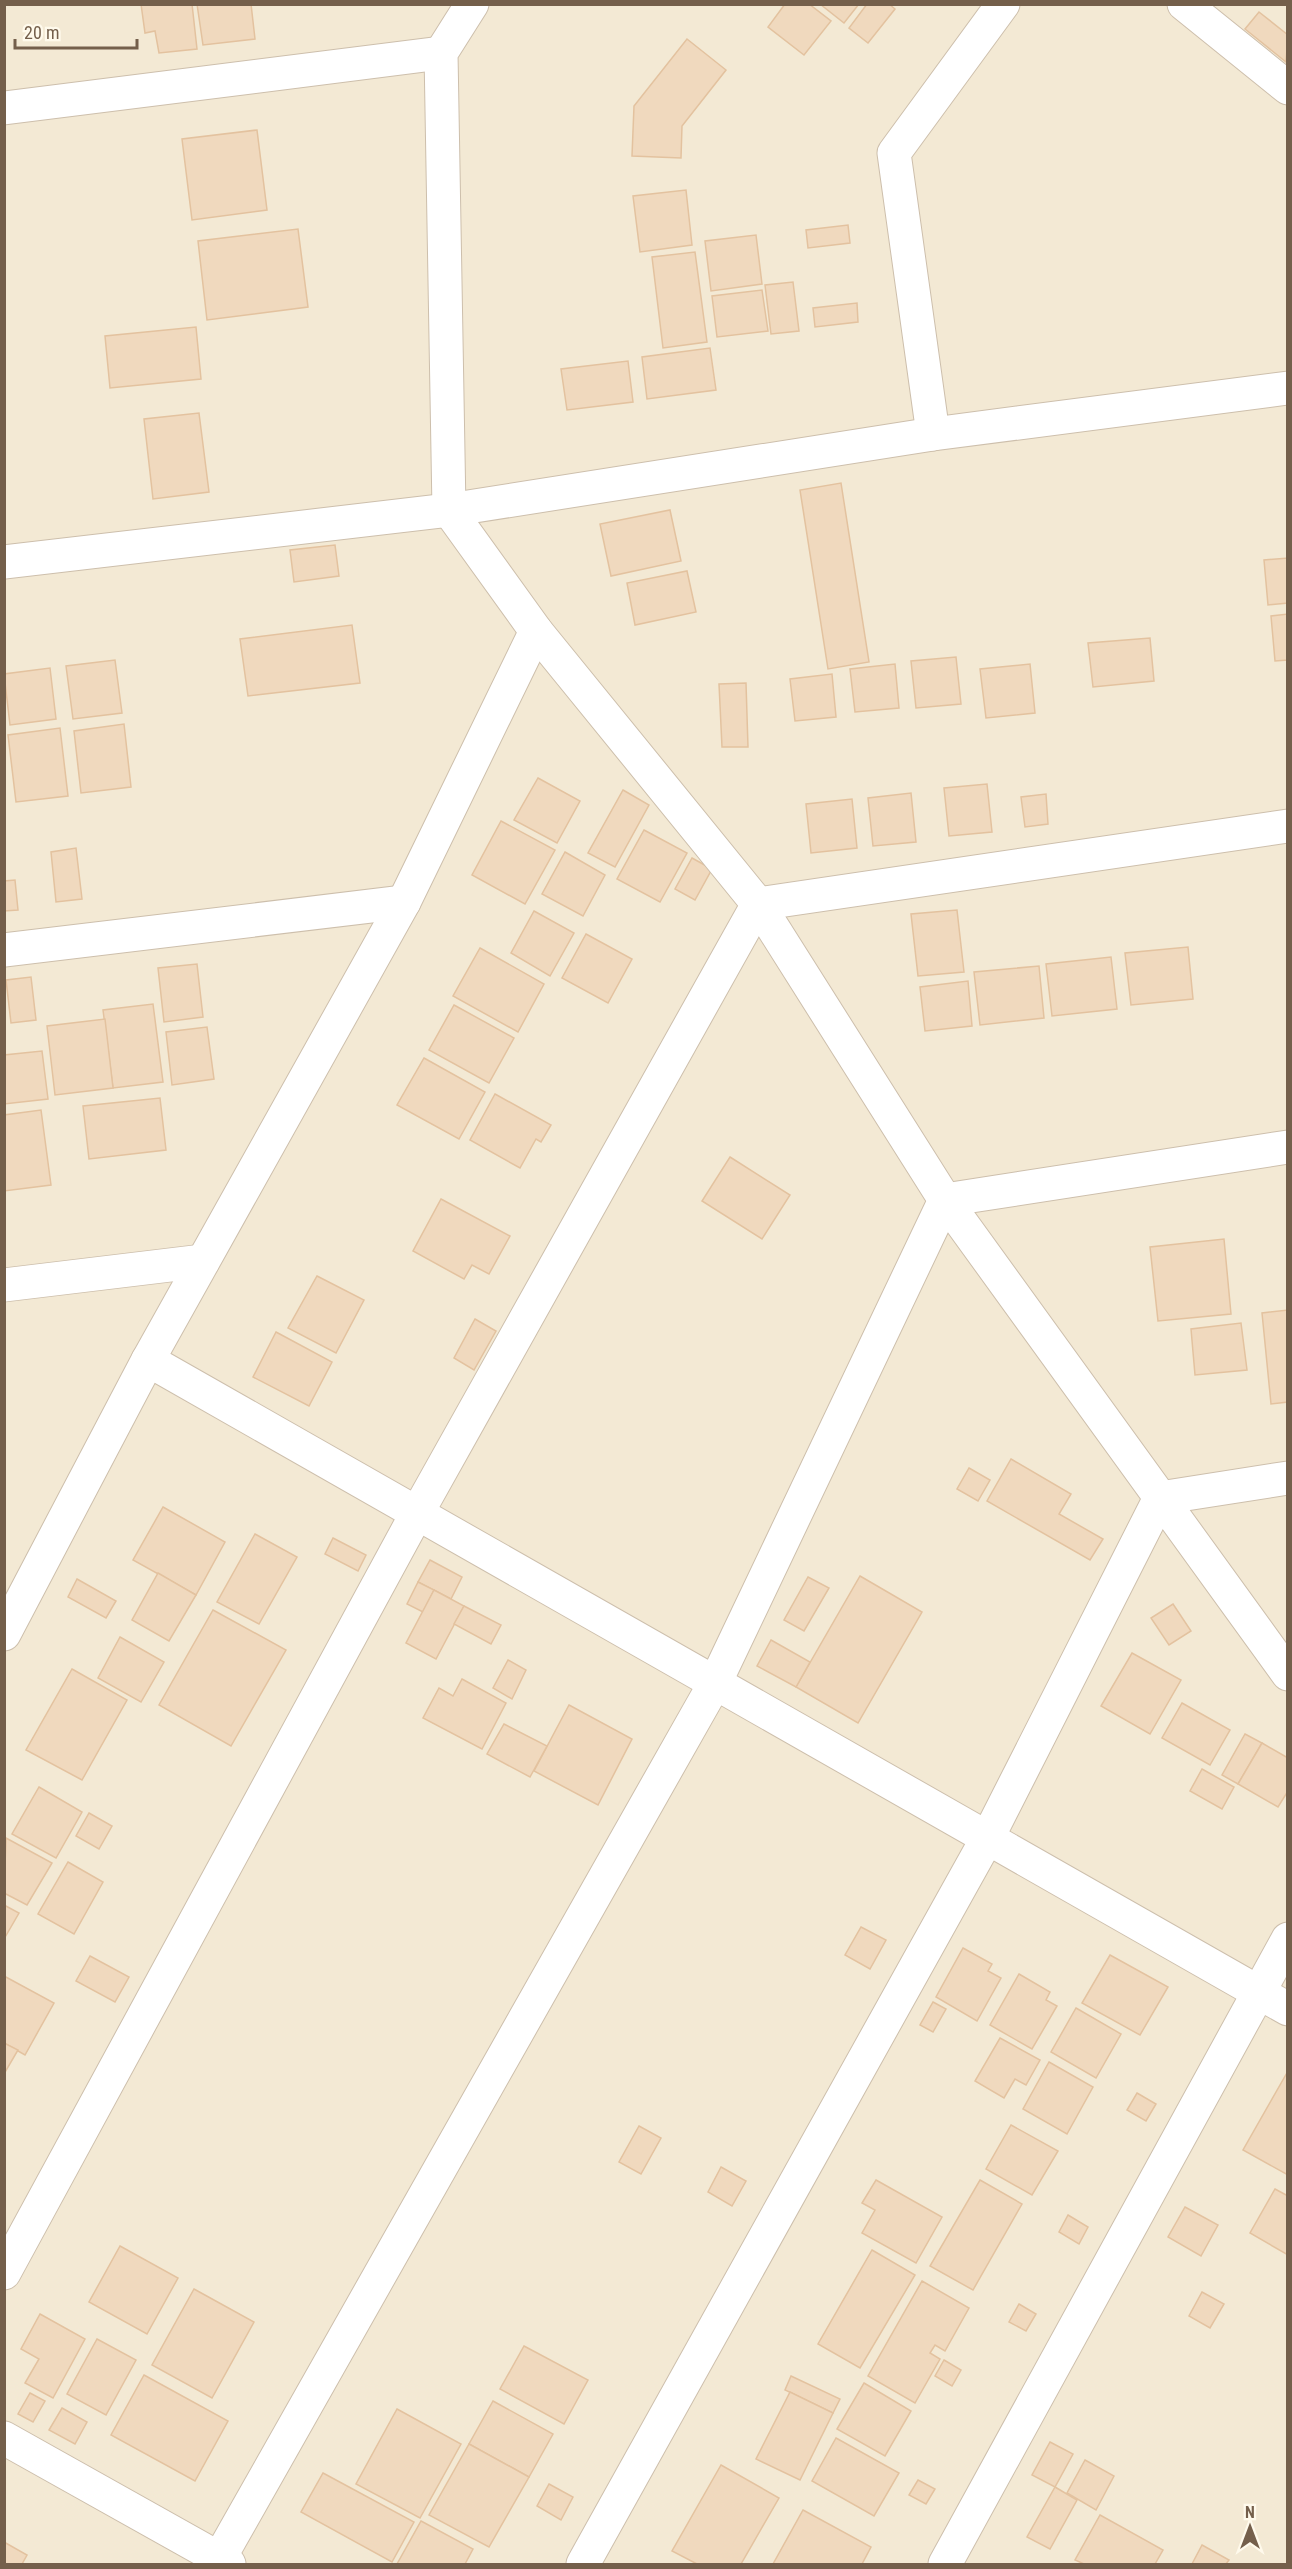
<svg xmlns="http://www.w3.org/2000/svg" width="1292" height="2569" viewBox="0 0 1292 2569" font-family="'Roboto Condensed',sans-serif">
  <rect width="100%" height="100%" fill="#fcf6e5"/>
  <!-- residential -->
  <rect fill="#f3e9d4" x="5" y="5" width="1282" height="2559"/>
  <!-- building -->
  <g fill="#f0d9be" stroke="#e3c29f" stroke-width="1.5">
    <path d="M141 4H192L197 49 159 53 155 31 145 33Z"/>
    <path d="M197 4H251L255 39 203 45Z"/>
    <path d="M785 4H809L831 21 804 55 768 27Z"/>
    <path d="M820 4H859L844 23Z"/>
    <path d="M867 4H889L895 9 868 43 849 28Z"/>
    <path d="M1259 12 1288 35 1286 62 1245 29Z"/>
    <path d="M687 39 726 70 682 126 681 158 632 156 634 106Z"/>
    <path d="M257 130 267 210 192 220 182 139Z"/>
    <path d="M686 190 692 245 640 252 633 196Z"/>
    <path d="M848 225 850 243 808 248 806 230Z"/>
    <path d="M298 229 308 307 207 320 198 241Z"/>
    <path d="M756 235 762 284 711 291 705 241Z"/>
    <path d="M695 252 707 342 663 348 652 257Z"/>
    <path d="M793 282 799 331 771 334 765 285Z"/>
    <path d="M762 290 768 331 717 337 712 296Z"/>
    <path d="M857 303 858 322 815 327 813 308Z"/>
    <path d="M196 327 201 379 110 388 105 336Z"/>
    <path d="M710 348 716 390 647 399 642 357Z"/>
    <path d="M628 361 633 402 567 410 561 369Z"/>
    <path d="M199 413 209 492 153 499 144 419Z"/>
    <path d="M841 483 869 662 828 669 800 490Z"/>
    <path d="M670 510 681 561 611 576 600 524Z"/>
    <path d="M335 545 339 576 294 582 290 550Z"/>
    <path d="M1288 558V603L1268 605 1264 560Z"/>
    <path d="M687 571 696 612 635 625 627 583Z"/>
    <path d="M1288 614V660L1275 661 1271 616Z"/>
    <path d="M352 625 360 683 248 696 240 639Z"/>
    <path d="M1150 638 1154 681 1093 687 1088 643Z"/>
    <path d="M956 657 961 704 916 708 911 661Z"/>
    <path d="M115 660 122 713 73 719 66 666Z"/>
    <path d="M895 664 899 708 855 712 850 669Z"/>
    <path d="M1030 664 1035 713 986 718 980 669Z"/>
    <path d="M50 668 56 719 10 725 4 674Z"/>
    <path d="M832 674 836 717 795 721 790 679Z"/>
    <path d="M746 683 748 747H722L719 684Z"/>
    <path d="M124 724 131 787 81 793 74 731Z"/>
    <path d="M60 728 68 796 16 802 8 735Z"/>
    <path d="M538 778 580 801 557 843 514 820Z"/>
    <path d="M987 784 992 832 949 836 944 788Z"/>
    <path d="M623 790 649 805 615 867 588 853Z"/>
    <path d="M911 793 916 842 873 846 868 798Z"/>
    <path d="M1046 794 1048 824 1025 827 1021 797Z"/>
    <path d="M852 799 857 848 811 853 806 804Z"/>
    <path d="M501 821 555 850 525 904 472 875Z"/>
    <path d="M644 830 687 853 660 902 617 879Z"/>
    <path d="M76 848 82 899 56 902 51 852Z"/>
    <path d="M565 852 605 875 583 916 542 894Z"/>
    <path d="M692 858 712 869 695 900 675 889Z"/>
    <path d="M15 880 18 910 4 911V881Z"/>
    <path d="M957 910 964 972 918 976 911 914Z"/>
    <path d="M534 911 574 933 550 976 511 953Z"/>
    <path d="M586 934 632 959 608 1003 562 978Z"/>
    <path d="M1188 947 1193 999 1131 1005 1125 953Z"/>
    <path d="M480 948 544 984 518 1032 453 996Z"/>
    <path d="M1111 957 1117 1009 1052 1016 1046 964Z"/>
    <path d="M197 964 203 1017 164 1022 158 968Z"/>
    <path d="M1039 966 1044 1018 980 1025 974 972Z"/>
    <path d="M31 977 36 1020 11 1023 6 980Z"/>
    <path d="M968 981 972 1026 925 1031 920 987Z"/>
    <path d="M153 1004 163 1082 113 1088 103 1010Z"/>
    <path d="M454 1005 514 1038 489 1083 429 1050Z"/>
    <path d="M105 1019 113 1088 55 1095 47 1026Z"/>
    <path d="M207 1027 214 1079 172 1085 166 1032Z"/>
    <path d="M42 1051 48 1099 4 1104V1055Z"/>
    <path d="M424 1058 485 1092 459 1139 397 1105Z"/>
    <path d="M495 1094 551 1125 541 1142 536 1139 520 1168 470 1140Z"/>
    <path d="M160 1098 166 1150 89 1159 83 1106Z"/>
    <path d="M41 1110 51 1185 4 1191V1115Z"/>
    <path d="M730 1157 790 1195 762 1239 702 1201Z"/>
    <path d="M441 1199 510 1236 489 1274 472 1265 464 1279 413 1251Z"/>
    <path d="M1224 1239 1231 1314 1158 1321 1150 1247Z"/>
    <path d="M317 1276 364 1300 336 1353 288 1328Z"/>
    <path d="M1288 1310V1402L1271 1404 1262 1313Z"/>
    <path d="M475 1319 496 1331 474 1370 454 1358Z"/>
    <path d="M1241 1323 1247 1370 1195 1375 1191 1329Z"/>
    <path d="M276 1332 332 1362 309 1406 253 1377Z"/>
    <path d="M1011 1459 1071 1494 1059 1514 1103 1539 1090 1560 987 1501Z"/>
    <path d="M969 1468 990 1480 978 1501 957 1489Z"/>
    <path d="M163 1507 225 1542 196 1595 133 1560Z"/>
    <path d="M255 1534 297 1557 259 1624 217 1602Z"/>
    <path d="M333 1538 366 1555 358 1571 325 1554Z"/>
    <path d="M430 1560 462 1577 451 1599 418 1582Z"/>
    <path d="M158 1573 196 1595 169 1641 132 1620Z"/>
    <path d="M860 1576 922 1612 858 1723 796 1687Z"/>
    <path d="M808 1577 829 1588 804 1631 784 1620Z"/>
    <path d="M77 1579 116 1601 106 1618 68 1597Z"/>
    <path d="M418 1582 434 1590 423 1612 407 1604Z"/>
    <path d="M434 1590 464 1606 436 1659 406 1643Z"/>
    <path d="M1173 1604 1191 1631 1169 1645 1151 1618Z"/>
    <path d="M464 1606 501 1625 491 1644 454 1624Z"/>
    <path d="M213 1610 286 1650 231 1746 159 1705Z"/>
    <path d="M120 1637 164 1662 141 1702 98 1678Z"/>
    <path d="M771 1640 810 1662 796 1687 757 1666Z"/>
    <path d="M1132 1653 1181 1680 1150 1734 1101 1706Z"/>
    <path d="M508 1660 526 1670 512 1699 493 1688Z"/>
    <path d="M72 1669 127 1700 82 1780 26 1750Z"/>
    <path d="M462 1679 506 1703 482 1749 423 1718 439 1688 453 1696Z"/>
    <path d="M1182 1703 1230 1730 1210 1765 1162 1738Z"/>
    <path d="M569 1705 632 1739 598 1805 534 1771Z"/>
    <path d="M504 1724 547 1746 530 1777 487 1754Z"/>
    <path d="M1245 1734 1262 1743 1238 1784 1222 1775Z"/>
    <path d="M1262 1743 1288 1758V1791L1278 1807 1238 1784Z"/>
    <path d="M1202 1769 1234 1787 1222 1809 1190 1791Z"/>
    <path d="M39 1787 82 1812 56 1858 12 1834Z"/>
    <path d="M89 1813 112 1826 99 1849 76 1836Z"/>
    <path d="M6 1838 52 1863 27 1905 4 1893Z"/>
    <path d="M68 1862 103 1882 74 1934 38 1914Z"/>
    <path d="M4 1905 19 1913 4 1939Z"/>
    <path d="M861 1927 886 1940 870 1969 845 1955Z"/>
    <path d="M963 1948 992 1964 988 1971 1001 1978 977 2021 936 1997Z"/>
    <path d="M1110 1955 1168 1987 1140 2035 1082 2003Z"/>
    <path d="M90 1956 129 1977 115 2002 76 1981Z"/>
    <path d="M1019 1974 1050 1992 1046 2000 1057 2006 1032 2049 990 2025Z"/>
    <path d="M4 1976 54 2003 25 2055 4 2043Z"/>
    <path d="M933 2002 946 2009 933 2032 920 2025Z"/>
    <path d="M1076 2008 1121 2034 1096 2078 1051 2052Z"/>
    <path d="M1000 2038 1040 2060 1026 2085 1015 2079 1004 2098 975 2081Z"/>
    <path d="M4 2043 18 2050 4 2074Z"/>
    <path d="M1049 2062 1093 2087 1067 2134 1023 2109Z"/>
    <path d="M1288 2071V2175L1243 2150Z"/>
    <path d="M1137 2093 1156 2104 1146 2121 1127 2110Z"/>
    <path d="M1011 2125 1058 2151 1032 2195 986 2169Z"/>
    <path d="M639 2126 661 2138 641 2174 619 2162Z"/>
    <path d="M721 2167 746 2181 732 2206 708 2192Z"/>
    <path d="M876 2180 942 2217 916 2263 862 2233 875 2210 862 2203Z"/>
    <path d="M980 2180 1022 2204 973 2290 930 2266Z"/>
    <path d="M1275 2189 1288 2196V2255L1250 2233Z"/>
    <path d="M1185 2207 1218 2225 1201 2256 1168 2237Z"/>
    <path d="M1068 2215 1088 2227 1079 2244 1059 2232Z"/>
    <path d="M120 2246 178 2278 147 2334 89 2302Z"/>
    <path d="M872 2250 915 2275 860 2368 818 2344Z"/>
    <path d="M922 2281 969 2308 945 2351 935 2345 930 2353 940 2359 915 2403 868 2376Z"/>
    <path d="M194 2289 254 2322 212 2398 152 2365Z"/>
    <path d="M1202 2292 1224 2304 1210 2328 1189 2316Z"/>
    <path d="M1019 2304 1036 2314 1026 2331 1009 2322Z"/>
    <path d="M40 2314 85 2339 53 2398 25 2383 39 2359 21 2349Z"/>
    <path d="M97 2339 136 2360 106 2415 67 2394Z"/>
    <path d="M524 2346 588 2380 564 2424 500 2389Z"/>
    <path d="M944 2360 961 2370 952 2386 935 2376Z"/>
    <path d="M144 2375 228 2421 195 2481 111 2435Z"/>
    <path d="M791 2376 840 2399 833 2413 785 2390Z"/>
    <path d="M864 2383 911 2411 885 2456 837 2429Z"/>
    <path d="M790 2392 833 2413 800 2480 756 2459Z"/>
    <path d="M30 2393 45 2401 33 2422 18 2414Z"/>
    <path d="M493 2401 553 2434 529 2477 469 2444Z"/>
    <path d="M62 2408 87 2422 75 2444 49 2430Z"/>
    <path d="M397 2409 461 2444 420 2518 356 2484Z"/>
    <path d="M836 2438 899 2473 874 2516 812 2481Z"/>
    <path d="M1050 2442 1073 2454 1055 2487 1032 2475Z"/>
    <path d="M469 2444 529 2477 489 2547 429 2515Z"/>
    <path d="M1085 2460 1114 2476 1096 2510 1067 2493Z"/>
    <path d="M721 2465 779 2498 741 2564H697L672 2551Z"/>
    <path d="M323 2473 414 2522 392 2562 301 2512Z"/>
    <path d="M918 2480 935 2489 926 2504 909 2495Z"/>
    <path d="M549 2484 573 2497 561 2520 537 2506Z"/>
    <path d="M1055 2487 1077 2500 1050 2549 1027 2537Z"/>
    <path d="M803 2510 871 2547 862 2564H773Z"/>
    <path d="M1100 2515 1163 2550 1155 2564H1084L1075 2560Z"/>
    <path d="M421 2521 473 2549 465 2564H397Z"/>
    <path d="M4 2542 27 2555 22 2564H4Z"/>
    <path d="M1202 2545 1229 2560 1226 2564H1192Z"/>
  </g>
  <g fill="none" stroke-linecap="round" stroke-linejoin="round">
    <defs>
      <g id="street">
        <path d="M472 4 441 53 449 510 536 631 758 904 945 1200 1288 1674"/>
        <path d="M1184 4 1288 88"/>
        <path d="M4 108 441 53"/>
        <path d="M933 434 894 153 1003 4"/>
        <path d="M4 562 449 510 933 434 1288 388"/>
        <path d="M4 950 404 902"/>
        <path d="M4 1285 203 1261"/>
        <path d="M148 1360 1288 2009"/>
        <path d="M4 1634 148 1360 404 902 536 631"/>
        <path d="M4 2273 416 1515 758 904 1288 826"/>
        <path d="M4 2438 229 2564"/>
        <path d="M219 2559 715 1683 945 1200 1288 1147"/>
        <path d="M583 2564 988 1837 1160 1498 1288 1478"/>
        <path d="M945 2564 1288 1939"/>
      </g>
    </defs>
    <!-- street casing -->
    <use href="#street" stroke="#cdbfac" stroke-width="35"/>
    <!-- street -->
    <use href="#street" stroke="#fff" stroke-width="33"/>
  </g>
  <!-- border -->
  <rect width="1292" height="2569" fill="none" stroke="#745f4b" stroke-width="12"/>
  <!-- north arrow -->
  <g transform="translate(1250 2527)" stroke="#fffaec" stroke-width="4.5" paint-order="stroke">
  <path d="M0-4.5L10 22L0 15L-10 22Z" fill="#745f4b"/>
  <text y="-9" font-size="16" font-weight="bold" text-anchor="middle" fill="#745f4b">N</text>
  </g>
  <!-- scale -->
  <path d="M15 39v9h122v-9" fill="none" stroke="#745f4b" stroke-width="3"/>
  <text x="24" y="39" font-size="18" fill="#745f4b" stroke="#fffaec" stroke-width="4.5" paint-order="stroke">20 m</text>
</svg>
